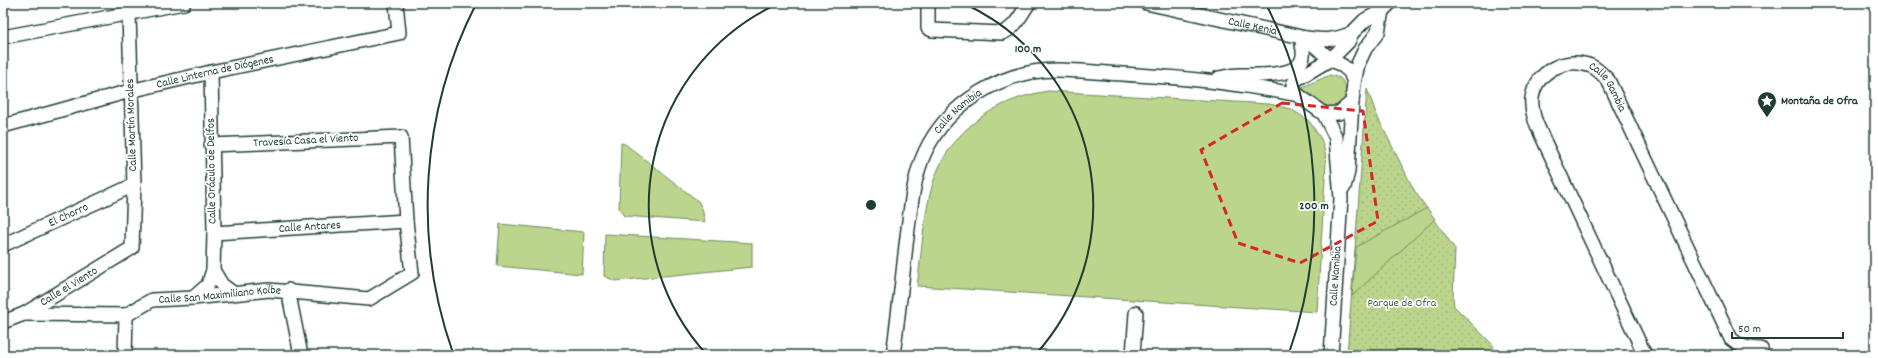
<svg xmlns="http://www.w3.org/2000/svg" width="1878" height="358" viewBox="0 0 1878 358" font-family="Dekko,sans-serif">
  <defs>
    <pattern id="park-dots" width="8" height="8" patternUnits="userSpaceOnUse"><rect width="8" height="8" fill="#bcd58c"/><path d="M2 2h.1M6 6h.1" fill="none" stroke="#a1b879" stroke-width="1.8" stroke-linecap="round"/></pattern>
  </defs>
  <rect width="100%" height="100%" fill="#fff"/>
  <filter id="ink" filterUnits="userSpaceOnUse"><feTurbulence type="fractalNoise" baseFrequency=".025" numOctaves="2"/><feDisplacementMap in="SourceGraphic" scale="8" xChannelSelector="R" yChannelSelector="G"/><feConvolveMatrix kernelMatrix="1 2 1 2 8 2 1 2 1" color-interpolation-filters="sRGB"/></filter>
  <g filter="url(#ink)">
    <!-- park -->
    <path fill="url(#park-dots)" stroke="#6e8960" d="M1367 89 1378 118 1414 190 1455 249 1453 298 1454 306 1493 345 1495 355H1347Z"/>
    <!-- garden -->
    <g fill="#bcd58c" stroke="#6e8960">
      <path d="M1330 75 1340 78C1349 88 1348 99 1337 107 1326 109 1306 97 1300 88Z"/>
      <path d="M1048 91 1269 104 1291 109 1309 121 1321 139 1325 152 1326 163 1317 312 917 286C922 252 923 216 933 183 949 131 995 99 1048 91Z"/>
      <path d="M621 143 625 144 698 201 702 208 705 222 624 216 619 208Z"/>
      <path d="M1427 208 1435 219 1352 296 1356 247Z"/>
      <path d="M500 224 584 232 582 274 497 266Z"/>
      <path d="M605 234 752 243V267L615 281 604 276Z"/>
    </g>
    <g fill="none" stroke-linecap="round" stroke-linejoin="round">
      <defs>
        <g id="minor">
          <path d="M928 3V28L932 30 1002 33C1015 29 1021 14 1029 3"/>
          <path id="s1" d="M1146 3 1306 38C1324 41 1336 40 1352 33"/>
          <path d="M3 37 184 3"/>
          <path d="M1306 38 1330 59"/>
          <path d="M1331 59 1343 66 1350 72 1354 83 1352 102 1339 113 1324 114 1298 95 1294 90 1293 84 1297 79Z"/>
          <path d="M1331 59 1348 42 1352 33 1365 20 1382 11 1390 3"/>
          <path d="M1219 78C1225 77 1231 75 1238 75 1258 74 1312 81 1302 45"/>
          <path d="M1354 83 1358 64 1365 49 1378 32 1382 11"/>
          <path d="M1324 114 1336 138 1341 198 1331 355"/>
          <path id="s2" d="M3 126 130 91 211 72 399 33 396 3"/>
          <path d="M1344 187 1348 172 1352 102"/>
          <path id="s3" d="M214 233 406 221"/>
          <path id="s4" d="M3 245 134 185"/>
          <path d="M213 270 222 285 233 293"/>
          <path d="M288 290 301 355"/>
          <path d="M193 298 208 285 213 270 214 233 211 72"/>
          <path id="s5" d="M24 314 126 315 152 300 193 298 269 290 369 299 412 273 406 221 401 137 211 145"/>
          <path id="s6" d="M3 322 24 314 132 248 134 185 129 14 130 3"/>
          <path d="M125 355 126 315"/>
          <path id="s7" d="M893 355C898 318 902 282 906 245 910 215 912 180 925 152 948 103 1003 70 1057 70 1083 70 1110 74 1137 75 1192 78 1243 84 1298 95"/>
          <path d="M1133 355 1136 313"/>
          <path id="s8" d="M1645 355 1546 145C1540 131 1530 115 1532 98 1536 71 1566 56 1591 66 1598 69 1603 75 1608 80L1731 339C1741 347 1748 349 1761 349"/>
        </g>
      </defs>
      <!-- minor casing -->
      <use href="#minor" stroke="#1f3d34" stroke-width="16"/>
      <!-- minor -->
      <use href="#minor" stroke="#fff" stroke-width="13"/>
    </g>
  </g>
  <!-- marked area -->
  <path fill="none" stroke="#d62828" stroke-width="3" stroke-dasharray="8 5" stroke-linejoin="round" d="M1282 103 1363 111 1378 221 1300 263 1238 243 1201 150Z"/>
  <!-- distance rings -->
  <g fill="none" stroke="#1f3d34" stroke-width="2">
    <path d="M707 355A222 222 0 0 1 777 4M965 4A222 222 0 0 1 1035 355"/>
    <path d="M453 353A443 443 0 0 1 476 4M1266 4A443 443 0 0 1 1289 353"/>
  </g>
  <!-- icons -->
  <defs>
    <symbol id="sight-pin" viewBox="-11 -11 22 30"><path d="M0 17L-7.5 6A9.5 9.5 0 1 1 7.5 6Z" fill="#1f3d34" stroke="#fff"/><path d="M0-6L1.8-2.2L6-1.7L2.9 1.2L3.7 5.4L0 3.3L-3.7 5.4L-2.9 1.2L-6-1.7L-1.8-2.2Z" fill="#fff"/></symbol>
  </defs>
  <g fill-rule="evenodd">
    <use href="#sight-pin" x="1756" y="90" width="22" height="30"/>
  </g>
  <g text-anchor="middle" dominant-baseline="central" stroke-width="3.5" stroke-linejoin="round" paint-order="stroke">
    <!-- street labels -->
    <g font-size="12" fill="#1f3d34" stroke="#fff">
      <text stroke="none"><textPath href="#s1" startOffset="109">Calle Kenia</textPath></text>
      <text stroke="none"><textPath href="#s2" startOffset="219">Calle Linterna de Diógenes</textPath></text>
      <text stroke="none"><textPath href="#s8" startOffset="386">Calle Gambia</textPath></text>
      <text stroke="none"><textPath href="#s7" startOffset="259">Calle Namibia</textPath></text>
      <text transform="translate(132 125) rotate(-92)">Calle Martín Morales</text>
      <text transform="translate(306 141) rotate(-3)">Travesía Casa el Viento</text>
      <text transform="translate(212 171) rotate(-91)">Calle Oráculo de Delfos</text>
      <text stroke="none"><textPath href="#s4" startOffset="72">El Chorro</textPath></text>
      <text stroke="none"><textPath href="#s3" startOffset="96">Calle Antares</textPath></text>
      <text transform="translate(1336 276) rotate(-86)">Calle Namibia</text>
      <text stroke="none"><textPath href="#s6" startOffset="75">Calle el Viento</textPath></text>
      <text stroke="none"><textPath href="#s5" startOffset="200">Calle San Maximiliano Kolbe</textPath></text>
    </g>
    <!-- poi labels -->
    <g font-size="12" font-weight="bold" fill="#1f3d34" stroke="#fff" text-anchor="start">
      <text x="1781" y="101">Montaña de Ofra</text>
    </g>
    <!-- park labels -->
    <g font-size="12" fill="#46634a" stroke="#fff">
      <text x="1402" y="303">Parque de Ofra</text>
    </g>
  </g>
  <circle cx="871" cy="205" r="6" fill="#1f3d34" stroke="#fff" stroke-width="2"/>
  <g font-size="12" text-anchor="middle" font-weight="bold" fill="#1f3d34" stroke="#fff" stroke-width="3.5" stroke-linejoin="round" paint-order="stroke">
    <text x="1028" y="52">100 m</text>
    <text x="1314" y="209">200 m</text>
  </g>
  <!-- margin -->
  <rect width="1878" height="358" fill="none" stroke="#fff" stroke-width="16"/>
  <rect x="8" y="8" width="1862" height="342" fill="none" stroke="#1f3d34" stroke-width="1.5" filter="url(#ink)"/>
  <!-- scale -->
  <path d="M1732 332v6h111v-6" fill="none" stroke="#1f3d34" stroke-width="2"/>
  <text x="1738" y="332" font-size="12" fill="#1f3d34" stroke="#ffffff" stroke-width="3" paint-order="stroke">50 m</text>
</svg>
